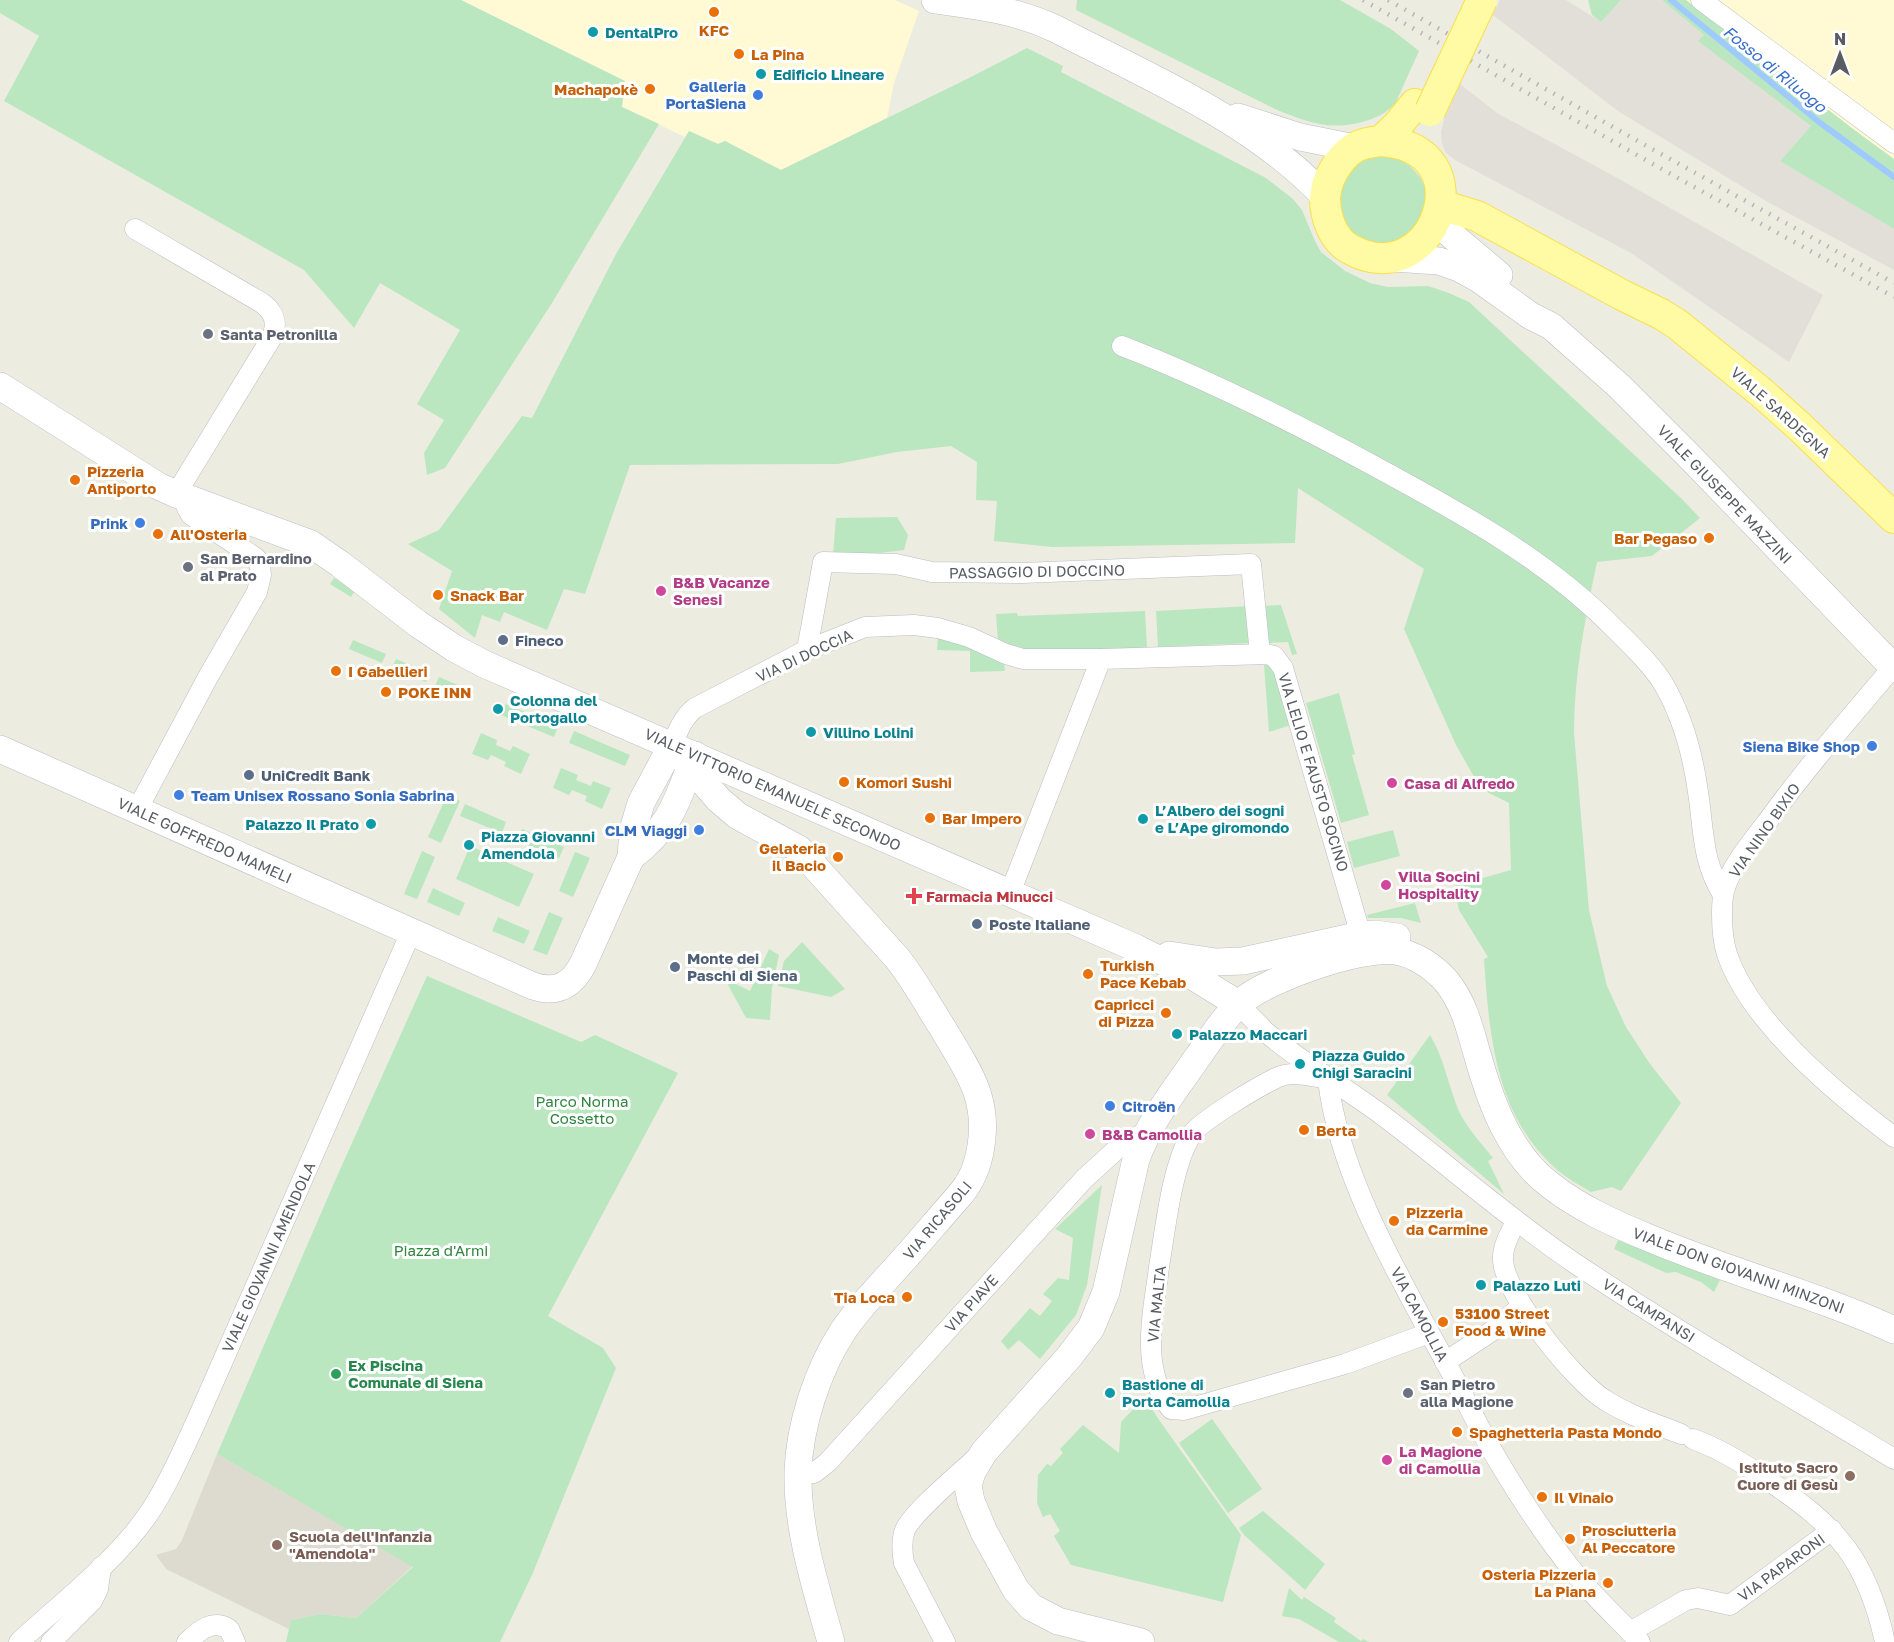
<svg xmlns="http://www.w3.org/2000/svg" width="1894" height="1642" viewBox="0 0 1894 1642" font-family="'Golos Text',sans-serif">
  <rect width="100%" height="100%" fill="#edece0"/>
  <!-- commercial -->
  <g fill="#fffad4">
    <path d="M461 0H895L919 11 894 83 887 118 781 170 725 141 718 144 689 131 685 137 622 107 624 81Z"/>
    <path d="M1686 0H1894V159L1857 132Z"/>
  </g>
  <!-- industrial -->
  <g fill="#e1dfd8">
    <path d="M1500 0H1566L1601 22 1621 0H1662L1704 35 1699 41 1811 126 1780 161 1894 229V270L1766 201 1618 111 1493 15Z"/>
    <path d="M1460 84 1497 113 1612 175 1823 295 1789 362 1631 253 1455 160 1446 153 1442 144 1441 132 1445 117Z"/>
  </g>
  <!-- education -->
  <path fill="#dddbcf" d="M217 1454 413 1566 356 1618 320 1614 291 1620 289 1629 166 1569 156 1555 176 1549 182 1540Z"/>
  <!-- green -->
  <g fill="#bae7c0">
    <path d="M0 0H461L625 81 622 107 659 124 552 303 445 468 427 475 424 453 444 420 417 404 460 330 380 283 354 328 304 270 4 101 39 36 0 13Z"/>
    <path d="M1077 0H1340L1391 29 1419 51 1396 102C1389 111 1380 116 1369 120 1332 132 1309 123 1275 109L1076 10Z"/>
    <path d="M1588 0H1621L1601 22 1592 15Z"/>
    <path d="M1662 0H1686L1857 132 1894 159V229L1780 161 1811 126 1698 41 1704 35Z"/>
    <path d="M1027 48 1063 66 1061 72 1266 178 1293 199 1302 210 1315 241 1321 252 1345 271 1370 283 1388 287 1428 286 1449 293 1469 302 1682 499 1700 518 1652 556 1597 562C1585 619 1574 675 1574 733L1589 910 1607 986 1626 1027 1650 1064 1681 1103 1621 1191 1612 1187 1591 1192C1578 1184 1564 1177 1553 1166 1495 1113 1489 1032 1484 959L1488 957 1459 910 1454 886 1511 870 1509 803 1481 789 1456 745 1404 629 1424 569 1298 488 1295 543 1052 547 994 541 997 501 976 500 977 462 951 446 897 452 838 464 630 465 585 594 564 589 547 630 504 612 500 622 482 615 475 638 439 609 452 571 408 544 439 530 522 416 532 418 616 254 689 131 718 144 725 141 781 170 967 79Z"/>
    <path d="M1383 156 1398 159 1410 166 1420 177 1426 190 1427 205 1414 233 1386 246 1357 240 1338 216V186L1356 163 1369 157Z"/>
    <path d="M897 517 908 535 904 550 838 558 833 555 836 518Z"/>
    <path d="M334 578 355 591 351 597 330 584Z"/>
    <path d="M1281 605 1297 654 1292 655 1288 642 1264 643 1260 606Z"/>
    <path d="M1250 606 1254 643 1158 647 1156 611Z"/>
    <path d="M1145 611 1147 648 1029 653 998 641 996 614 1017 613 1018 616Z"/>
    <path d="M938 636 961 642 1004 662 1005 671 970 672V651L937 650Z"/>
    <path d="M353 640 386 654 382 663 349 649Z"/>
    <path d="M396 659 430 673 426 682 392 667Z"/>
    <path d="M1264 665H1269L1273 667 1291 725 1269 732Z"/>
    <path d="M439 677 474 692 470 701 435 686Z"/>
    <path d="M1339 693 1355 754 1352 755 1369 815 1341 823 1306 703Z"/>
    <path d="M506 704 558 726 554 737 501 715Z"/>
    <path d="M574 731 630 755 625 766 569 743Z"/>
    <path d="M481 733 497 740 496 745 510 751 513 746 530 754 521 774 504 766 506 762 491 755 488 760 472 754Z"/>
    <path d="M561 768 578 775 576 780 591 786 593 781 611 788 602 809 585 801 587 796 572 790 569 795 553 788Z"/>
    <path d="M447 795 460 801 441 843 428 837Z"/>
    <path d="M465 804 506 822 502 833 460 816Z"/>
    <path d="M522 829 564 847 559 858 518 841Z"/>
    <path d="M1393 830 1400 856 1354 868 1347 842Z"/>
    <path d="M470 846 534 874 519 907 456 879Z"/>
    <path d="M422 851 435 857 417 899 404 894Z"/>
    <path d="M575 852 590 858 573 897 559 891Z"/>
    <path d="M433 888 465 903 459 916 427 902Z"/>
    <path d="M1415 903 1421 923 1401 918H1368L1367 915Z"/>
    <path d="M549 912 563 918 547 955 533 950Z"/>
    <path d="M498 917 530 931 524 944 492 931Z"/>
    <path d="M802 942 845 989 831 997 778 986 784 961Z"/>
    <path d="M769 949 779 955 772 988 770 1020 746 1018 728 985 730 981 750 991Z"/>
    <path d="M427 976 581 1042 595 1035 678 1073 548 1316 603 1348 616 1368 532 1575 500 1642H286L291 1620 320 1614 356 1618 413 1567 217 1454 334 1183Z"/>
    <path d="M1430 1035C1444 1058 1448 1084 1458 1109 1466 1127 1481 1143 1493 1158L1488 1161 1504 1194 1387 1095Z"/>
    <path d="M1102 1185 1087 1285 1076 1315 1040 1359 1019 1340 1008 1350 1001 1341 1030 1308 1040 1316 1052 1301 1043 1294 1058 1278 1069 1280 1073 1238 1055 1229Z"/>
    <path d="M1618 1240 1720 1280 1714 1292 1701 1282 1676 1272 1666 1273 1614 1249Z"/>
    <path d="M1145 1397 1159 1420 1241 1535 1223 1602 1071 1565 1054 1536 1060 1531 1050 1514 1043 1517 1037 1503 1038 1475 1047 1464 1051 1466 1063 1453 1060 1449 1083 1425 1119 1453 1121 1422Z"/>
    <path d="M1212 1419 1262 1489 1228 1513 1179 1443Z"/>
    <path d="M1263 1511 1325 1564 1305 1590 1244 1535 1239 1528Z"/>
    <path d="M1289 1588 1302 1600 1304 1597 1336 1618 1334 1622 1361 1641 1363 1639 1369 1642H1339L1299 1619 1282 1616Z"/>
  </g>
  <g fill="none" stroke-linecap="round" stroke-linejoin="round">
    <!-- stream -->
    <path stroke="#9fcaff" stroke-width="6" d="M1671 0 1819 122 1894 177"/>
    <defs>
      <g id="street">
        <path d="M1701 0 1894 143"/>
        <path d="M135 229 262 303C274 312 278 323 272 337L176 494"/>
        <path d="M1122 346C1210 380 1293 422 1376 467 1461 513 1546 559 1615 629 1632 646 1650 663 1663 683 1684 719 1694 759 1699 799 1704 836 1703 862 1723 895"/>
        <path d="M807 650 823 562 896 564 932 572 1022 573 1251 564 1260 654"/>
        <path d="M1893 667C1850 718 1806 768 1767 822 1751 843 1731 866 1724 891 1722 899 1722 907 1722 914 1722 927 1723 942 1727 954 1750 1022 1838 1095 1894 1137"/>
        <path d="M672 745C678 731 683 717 695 708L807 650 865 627 914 625 938 628 969 637 1006 654 1023 659H1101"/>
        <path d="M137 810 208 677 257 592 261 575 260 567 256 558 191 515 187 508V498"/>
        <path d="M1010 893 1101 659 1266 654 1274 656 1283 668 1364 946"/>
        <path d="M1238 1004 1262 1028"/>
        <path d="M1267 1033C1302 1063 1341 1085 1378 1112 1444 1161 1505 1216 1573 1262 1677 1332 1787 1394 1894 1459"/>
        <path d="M1323 1078C1307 1075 1291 1071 1276 1078 1258 1087 1203 1119 1192 1134 1172 1163 1165 1231 1159 1267 1156 1293 1150 1319 1151 1345 1151 1366 1157 1393 1171 1409L1184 1410 1345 1364 1429 1333"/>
        <path d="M1328 1079C1338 1174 1401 1280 1446 1363 1464 1396 1480 1431 1500 1464 1519 1496 1540 1528 1563 1558 1585 1589 1614 1614 1640 1642"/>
        <path d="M1516 1222C1510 1233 1502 1247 1503 1261 1506 1296 1575 1382 1605 1400 1628 1415 1656 1424 1681 1434"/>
        <path d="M1445 1362 1492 1331 1522 1306"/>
        <path d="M1693 1439C1720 1449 1745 1464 1769 1481 1838 1527 1867 1560 1885 1642"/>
        <path d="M798 1474 814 1473 828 1462 1084 1179 1118 1148 1148 1130"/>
        <path d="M1630 1632 1686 1600 1698 1598 1730 1605 1832 1530"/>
        <path d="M19 1642C59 1605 116 1561 147 1516 167 1487 181 1454 196 1422L411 932"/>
        <path d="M51 1642 92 1601 98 1589 101 1567"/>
        <path d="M187 1642C200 1630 212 1619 229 1629L235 1642"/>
        <path d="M945 1642 904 1563C902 1552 901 1541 905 1530 913 1512 959 1474 975 1459"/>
      </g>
      <g id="secondary">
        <path d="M935 0C978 6 1016 10 1056 29 1147 76 1254 121 1325 197"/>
        <path d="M1238 117 1300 137 1355 148"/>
        <path d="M1436 222 1499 275"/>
        <path d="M1393 258 1439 261 1459 268 1479 279 1531 316 1551 326 1619 386 1688 455 1894 668"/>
        <path d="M0 386 158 486 176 494 311 544 340 564 418 624 454 648 484 664 1136 948 1196 978 1238 1004"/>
        <path d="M0 749 533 986C557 994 572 985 583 964L631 857 633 830 641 803 672 745"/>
        <path d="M676 750 719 800 738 816 799 849 897 958C914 979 927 1004 942 1027 966 1068 989 1096 981 1146 978 1166 972 1181 959 1196 941 1216 923 1238 905 1258 884 1282 861 1304 843 1331 818 1369 799 1426 798 1473 797 1530 816 1588 831 1642"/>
        <path d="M631 857C672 826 677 800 695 755"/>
        <path d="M1169 955 1216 962 1243 961 1361 935 1375 934 1397 937"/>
        <path d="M1141 1642 1058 1621 1031 1607 1016 1590 984 1532 971 1501 968 1486 972 1472 984 1452 1069 1357 1091 1328 1106 1292 1136 1159C1150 1121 1174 1091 1197 1058 1211 1039 1224 1017 1241 1002 1267 979 1361 946 1395 951 1415 954 1434 967 1447 982 1465 1005 1470 1030 1478 1057 1491 1103 1510 1155 1550 1185 1579 1208 1615 1224 1649 1238 1729 1272 1815 1294 1894 1330"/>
      </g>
      <g id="primary">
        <path d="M1381 141C1489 148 1433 296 1350 249 1333 240 1325 217 1325 198 1326 179 1338 159 1354 148 1362 143 1372 142 1381 141Z"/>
        <path d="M1381 141 1397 126 1415 104"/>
        <path d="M1441 205 1477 216 1622 295 1661 314 1677 324 1762 393 1800 427 1894 518"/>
      </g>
    </defs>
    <!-- street casing -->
    <use href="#street" stroke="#bbbdc3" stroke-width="21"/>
    <!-- secondary casing -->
    <use href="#secondary" stroke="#bbbec5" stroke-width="28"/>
    <!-- primary casing -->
    <use href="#primary" stroke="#fbdf4c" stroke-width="32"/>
    <!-- street -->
    <use href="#street" stroke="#fff" stroke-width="20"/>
    <!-- secondary -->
    <use href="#secondary" stroke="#fff" stroke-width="27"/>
    <!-- primary -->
    <use href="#primary" stroke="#fffba4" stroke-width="30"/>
    <!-- rail -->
    <g stroke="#b4b5b6" stroke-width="4.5" stroke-dasharray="1.5 8" stroke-linecap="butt">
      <path d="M1363 0 1667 172 1894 297"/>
      <path d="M1388 0 1652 149 1894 283"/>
    </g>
    <defs>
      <path id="primary-bridge" d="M1430 111 1482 0"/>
    </defs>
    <!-- primary-bridge casing -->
    <use href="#primary-bridge" stroke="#fbdf4c" stroke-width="32" stroke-linecap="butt"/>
    <!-- primary-bridge -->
    <use href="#primary-bridge" stroke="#fffba4" stroke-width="30"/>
  </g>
  <!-- markers -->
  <g fill="#e8710a" stroke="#fff" stroke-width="2">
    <circle cx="714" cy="12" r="6"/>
    <circle cx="739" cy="54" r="6"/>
    <circle cx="650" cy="89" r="6"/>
    <circle cx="75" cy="480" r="6"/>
    <circle cx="158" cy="534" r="6"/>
    <circle cx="1709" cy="538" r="6"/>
    <circle cx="438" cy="595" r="6"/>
    <circle cx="336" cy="671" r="6"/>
    <circle cx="386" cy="692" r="6"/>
    <circle cx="844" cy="782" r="6"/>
    <circle cx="930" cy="818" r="6"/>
    <circle cx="838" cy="857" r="6"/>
    <circle cx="1088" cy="974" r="6"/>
    <circle cx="1166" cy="1013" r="6"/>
    <circle cx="1304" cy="1130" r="6"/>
    <circle cx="1394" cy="1221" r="6"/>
    <circle cx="907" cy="1297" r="6"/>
    <circle cx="1443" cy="1322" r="6"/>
    <circle cx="1457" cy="1432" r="6"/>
    <circle cx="1542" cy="1497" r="6"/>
    <circle cx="1570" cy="1539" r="6"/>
    <circle cx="1608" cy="1583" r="6"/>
  </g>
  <g fill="#0f9aa8" stroke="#fff" stroke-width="2">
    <circle cx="593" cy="32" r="6"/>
    <circle cx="761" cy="74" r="6"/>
    <circle cx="498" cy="709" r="6"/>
    <circle cx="811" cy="732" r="6"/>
    <circle cx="1143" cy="819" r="6"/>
    <circle cx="371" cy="824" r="6"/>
    <circle cx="469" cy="845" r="6"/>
    <circle cx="1177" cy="1034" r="6"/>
    <circle cx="1300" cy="1064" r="6"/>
    <circle cx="1481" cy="1285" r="6"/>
    <circle cx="1110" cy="1393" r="6"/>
  </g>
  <g fill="#3f7fe0" stroke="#fff" stroke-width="2">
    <circle cx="758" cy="95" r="6"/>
    <circle cx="140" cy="523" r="6"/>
    <circle cx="1872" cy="746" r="6"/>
    <circle cx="179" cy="795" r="6"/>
    <circle cx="699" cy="830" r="6"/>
    <circle cx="1110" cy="1106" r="6"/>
  </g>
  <g fill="#6b7280" stroke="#fff" stroke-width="2">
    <circle cx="208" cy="334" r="6"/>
    <circle cx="188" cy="567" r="6"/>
    <circle cx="1408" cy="1393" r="6"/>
  </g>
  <g fill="#d1479c" stroke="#fff" stroke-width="2">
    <circle cx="661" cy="591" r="6"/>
    <circle cx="1392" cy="783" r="6"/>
    <circle cx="1386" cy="885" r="6"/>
    <circle cx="1090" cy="1134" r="6"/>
    <circle cx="1387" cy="1460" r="6"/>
  </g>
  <g fill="#5c6f8a" stroke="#fff" stroke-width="2">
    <circle cx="503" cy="640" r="6"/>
    <circle cx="249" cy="775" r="6"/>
    <circle cx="977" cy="924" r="6"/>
    <circle cx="675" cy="967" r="6"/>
  </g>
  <path fill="#e0444e" stroke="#fff" stroke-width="2" d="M911 887h6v6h6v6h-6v6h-6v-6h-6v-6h6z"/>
  <circle fill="#2e9e5b" stroke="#fff" stroke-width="2" cx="336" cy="1374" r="6"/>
  <g fill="#8d6e63" stroke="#fff" stroke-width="2">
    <circle cx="1850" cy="1476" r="6"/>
    <circle cx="277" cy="1545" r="6"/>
  </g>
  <g text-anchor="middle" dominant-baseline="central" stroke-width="6" stroke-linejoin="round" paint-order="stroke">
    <!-- food labels -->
    <g font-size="15" font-weight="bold" fill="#c56008" stroke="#fff" text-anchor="start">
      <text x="714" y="30" text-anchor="middle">KFC</text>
      <text x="751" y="54">La Pina</text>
      <text x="638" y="89" text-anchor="end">Machapokè</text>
      <text x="87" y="471">Pizzeria<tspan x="87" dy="17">Antiporto</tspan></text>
      <text x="170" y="534">All'Osteria</text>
      <text x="1697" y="538" text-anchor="end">Bar Pegaso</text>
      <text x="450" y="595">Snack Bar</text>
      <text x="348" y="671">I Gabellieri</text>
      <text x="398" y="692">POKE INN</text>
      <text x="856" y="782">Komori Sushi</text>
      <text x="942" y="818">Bar Impero</text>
      <text x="826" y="848" text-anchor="end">Gelateria<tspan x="826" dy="17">il Bacio</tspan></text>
      <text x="1100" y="965">Turkish<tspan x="1100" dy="17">Pace Kebab</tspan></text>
      <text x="1154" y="1004" text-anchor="end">Capricci<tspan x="1154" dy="17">di Pizza</tspan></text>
      <text x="1316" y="1130">Berta</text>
      <text x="1406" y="1212">Pizzeria<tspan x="1406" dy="17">da Carmine</tspan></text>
      <text x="895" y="1297" text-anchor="end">Tia Loca</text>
      <text x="1455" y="1313">53100 Street<tspan x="1455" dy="17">Food &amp; Wine</tspan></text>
      <text x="1469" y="1432">Spaghetteria Pasta Mondo</text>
      <text x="1554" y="1497">Il Vinaio</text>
      <text x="1582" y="1530">Prosciutteria<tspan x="1582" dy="17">Al Peccatore</tspan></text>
      <text x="1596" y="1574" text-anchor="end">Osteria Pizzeria<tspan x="1596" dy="17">La Piana</tspan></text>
    </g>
    <!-- culture labels -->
    <g font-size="15" font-weight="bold" fill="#0d838f" stroke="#fff" text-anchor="start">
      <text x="605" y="32">DentalPro</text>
      <text x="773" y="74">Edificio Lineare</text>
      <text x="510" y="700">Colonna del<tspan x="510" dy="17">Portogallo</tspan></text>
      <text x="823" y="732">Villino Lolini</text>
      <text x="1155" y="810">L’Albero dei sogni<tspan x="1155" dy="17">e L’Ape giromondo</tspan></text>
      <text x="359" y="824" text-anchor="end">Palazzo Il Prato</text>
      <text x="481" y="836">Piazza Giovanni<tspan x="481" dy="17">Amendola</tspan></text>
      <text x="1189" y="1034">Palazzo Maccari</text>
      <text x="1312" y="1055">Piazza Guido<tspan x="1312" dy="17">Chigi Saracini</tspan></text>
      <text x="1493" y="1285">Palazzo Luti</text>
      <text x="1122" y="1384">Bastione di<tspan x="1122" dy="17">Porta Camollia</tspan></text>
    </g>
    <!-- shop labels -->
    <g font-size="15" font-weight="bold" fill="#366cbe" stroke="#fff" text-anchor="end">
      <text x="746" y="86">Galleria<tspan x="746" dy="17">PortaSiena</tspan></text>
      <text x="128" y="523">Prink</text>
      <text x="1860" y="746">Siena Bike Shop</text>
      <text x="191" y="795" text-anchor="start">Team Unisex Rossano Sonia Sabrina</text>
      <text x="687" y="830">CLM Viaggi</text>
      <text x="1122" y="1106" text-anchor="start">Citroën</text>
    </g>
    <!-- worship labels -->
    <g font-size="15" font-weight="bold" fill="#5b616d" stroke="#fff" text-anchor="start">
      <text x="220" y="334">Santa Petronilla</text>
      <text x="200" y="558">San Bernardino<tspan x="200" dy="17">al Prato</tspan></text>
      <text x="1420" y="1384">San Pietro<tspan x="1420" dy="17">alla Magione</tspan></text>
    </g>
    <!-- street labels -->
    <g font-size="15" fill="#595c63" stroke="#fff">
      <text transform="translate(1781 412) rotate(42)">VIALE SARDEGNA</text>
      <text transform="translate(1725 494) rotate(46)">VIALE GIUSEPPE MAZZINI</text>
      <text transform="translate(1037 571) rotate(-1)">PASSAGGIO DI DOCCINO</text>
      <text transform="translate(804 655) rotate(-25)">VIA DI DOCCIA</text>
      <text transform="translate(1314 772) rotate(73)">VIA LELIO E FAUSTO SOCINO</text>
      <text transform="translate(773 789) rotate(24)">VIALE VITTORIO EMANUELE SECONDO</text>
      <text transform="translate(1764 830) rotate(-55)">VIA NINO BIXIO</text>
      <text transform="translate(205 840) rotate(24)">VIALE GOFFREDO MAMELI</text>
      <text transform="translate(937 1220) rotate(-50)">VIA RICASOLI</text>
      <text transform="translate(268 1257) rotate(-66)">VIALE GIOVANNI AMENDOLA</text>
      <text transform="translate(1739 1270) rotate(20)">VIALE DON GIOVANNI MINZONI</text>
      <text transform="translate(971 1303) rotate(-48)">VIA PIAVE</text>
      <text transform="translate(1156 1304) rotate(-84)">VIA MALTA</text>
      <text transform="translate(1649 1310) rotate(32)">VIA CAMPANSI</text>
      <text transform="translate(1420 1314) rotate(62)">VIA CAMOLLIA</text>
      <text transform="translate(1781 1567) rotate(-36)">VIA PAPARONI</text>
    </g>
    <!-- hotel labels -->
    <g font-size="15" font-weight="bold" fill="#b23c85" stroke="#fff" text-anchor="start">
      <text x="673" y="582">B&amp;B Vacanze<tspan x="673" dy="17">Senesi</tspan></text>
      <text x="1404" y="783">Casa di Alfredo</text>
      <text x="1398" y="876">Villa Socini<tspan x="1398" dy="17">Hospitality</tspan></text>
      <text x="1102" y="1134">B&amp;B Camollia</text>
      <text x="1399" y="1451">La Magione<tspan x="1399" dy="17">di Camollia</tspan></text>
    </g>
    <!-- service labels -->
    <g font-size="15" font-weight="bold" fill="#4e5e75" stroke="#fff" text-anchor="start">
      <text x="515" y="640">Fineco</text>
      <text x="261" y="775">UniCredit Bank</text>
      <text x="989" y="924">Poste Italiane</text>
      <text x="687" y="958">Monte dei<tspan x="687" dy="17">Paschi di Siena</tspan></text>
    </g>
    <!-- health labels -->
    <g font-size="15" font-weight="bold" fill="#be3a42" stroke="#fff" text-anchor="start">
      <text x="926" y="896">Farmacia Minucci</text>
    </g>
    <!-- park labels -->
    <g font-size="15" fill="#2e853d" stroke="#fff">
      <text x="582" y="1101">Parco Norma<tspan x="582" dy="17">Cossetto</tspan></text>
      <text x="441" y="1250">Piazza d'Armi</text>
    </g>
    <!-- leisure labels -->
    <g font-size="15" font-weight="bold" fill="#27864d" stroke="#fff" text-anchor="start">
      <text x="348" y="1365">Ex Piscina<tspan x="348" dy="17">Comunale di Siena</tspan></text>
    </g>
    <!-- education labels -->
    <g font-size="15" font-weight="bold" fill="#785e54" stroke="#fff" text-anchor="end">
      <text x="1838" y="1467">Istituto Sacro<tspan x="1838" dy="17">Cuore di Gesù</tspan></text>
      <text x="289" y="1536" text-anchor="start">Scuola dell'Infanzia<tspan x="289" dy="17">"Amendola"</tspan></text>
    </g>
    <!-- water labels -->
    <g font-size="16" font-style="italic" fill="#396fca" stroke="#fff">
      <text transform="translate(1775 69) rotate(39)">Fosso di Riluogo</text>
    </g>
  </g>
  <!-- north arrow -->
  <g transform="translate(1840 54)" stroke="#ffffff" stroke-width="4.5" paint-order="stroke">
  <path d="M0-4.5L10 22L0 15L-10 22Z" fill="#595c63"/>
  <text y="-9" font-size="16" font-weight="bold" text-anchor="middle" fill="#595c63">N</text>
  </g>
</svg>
